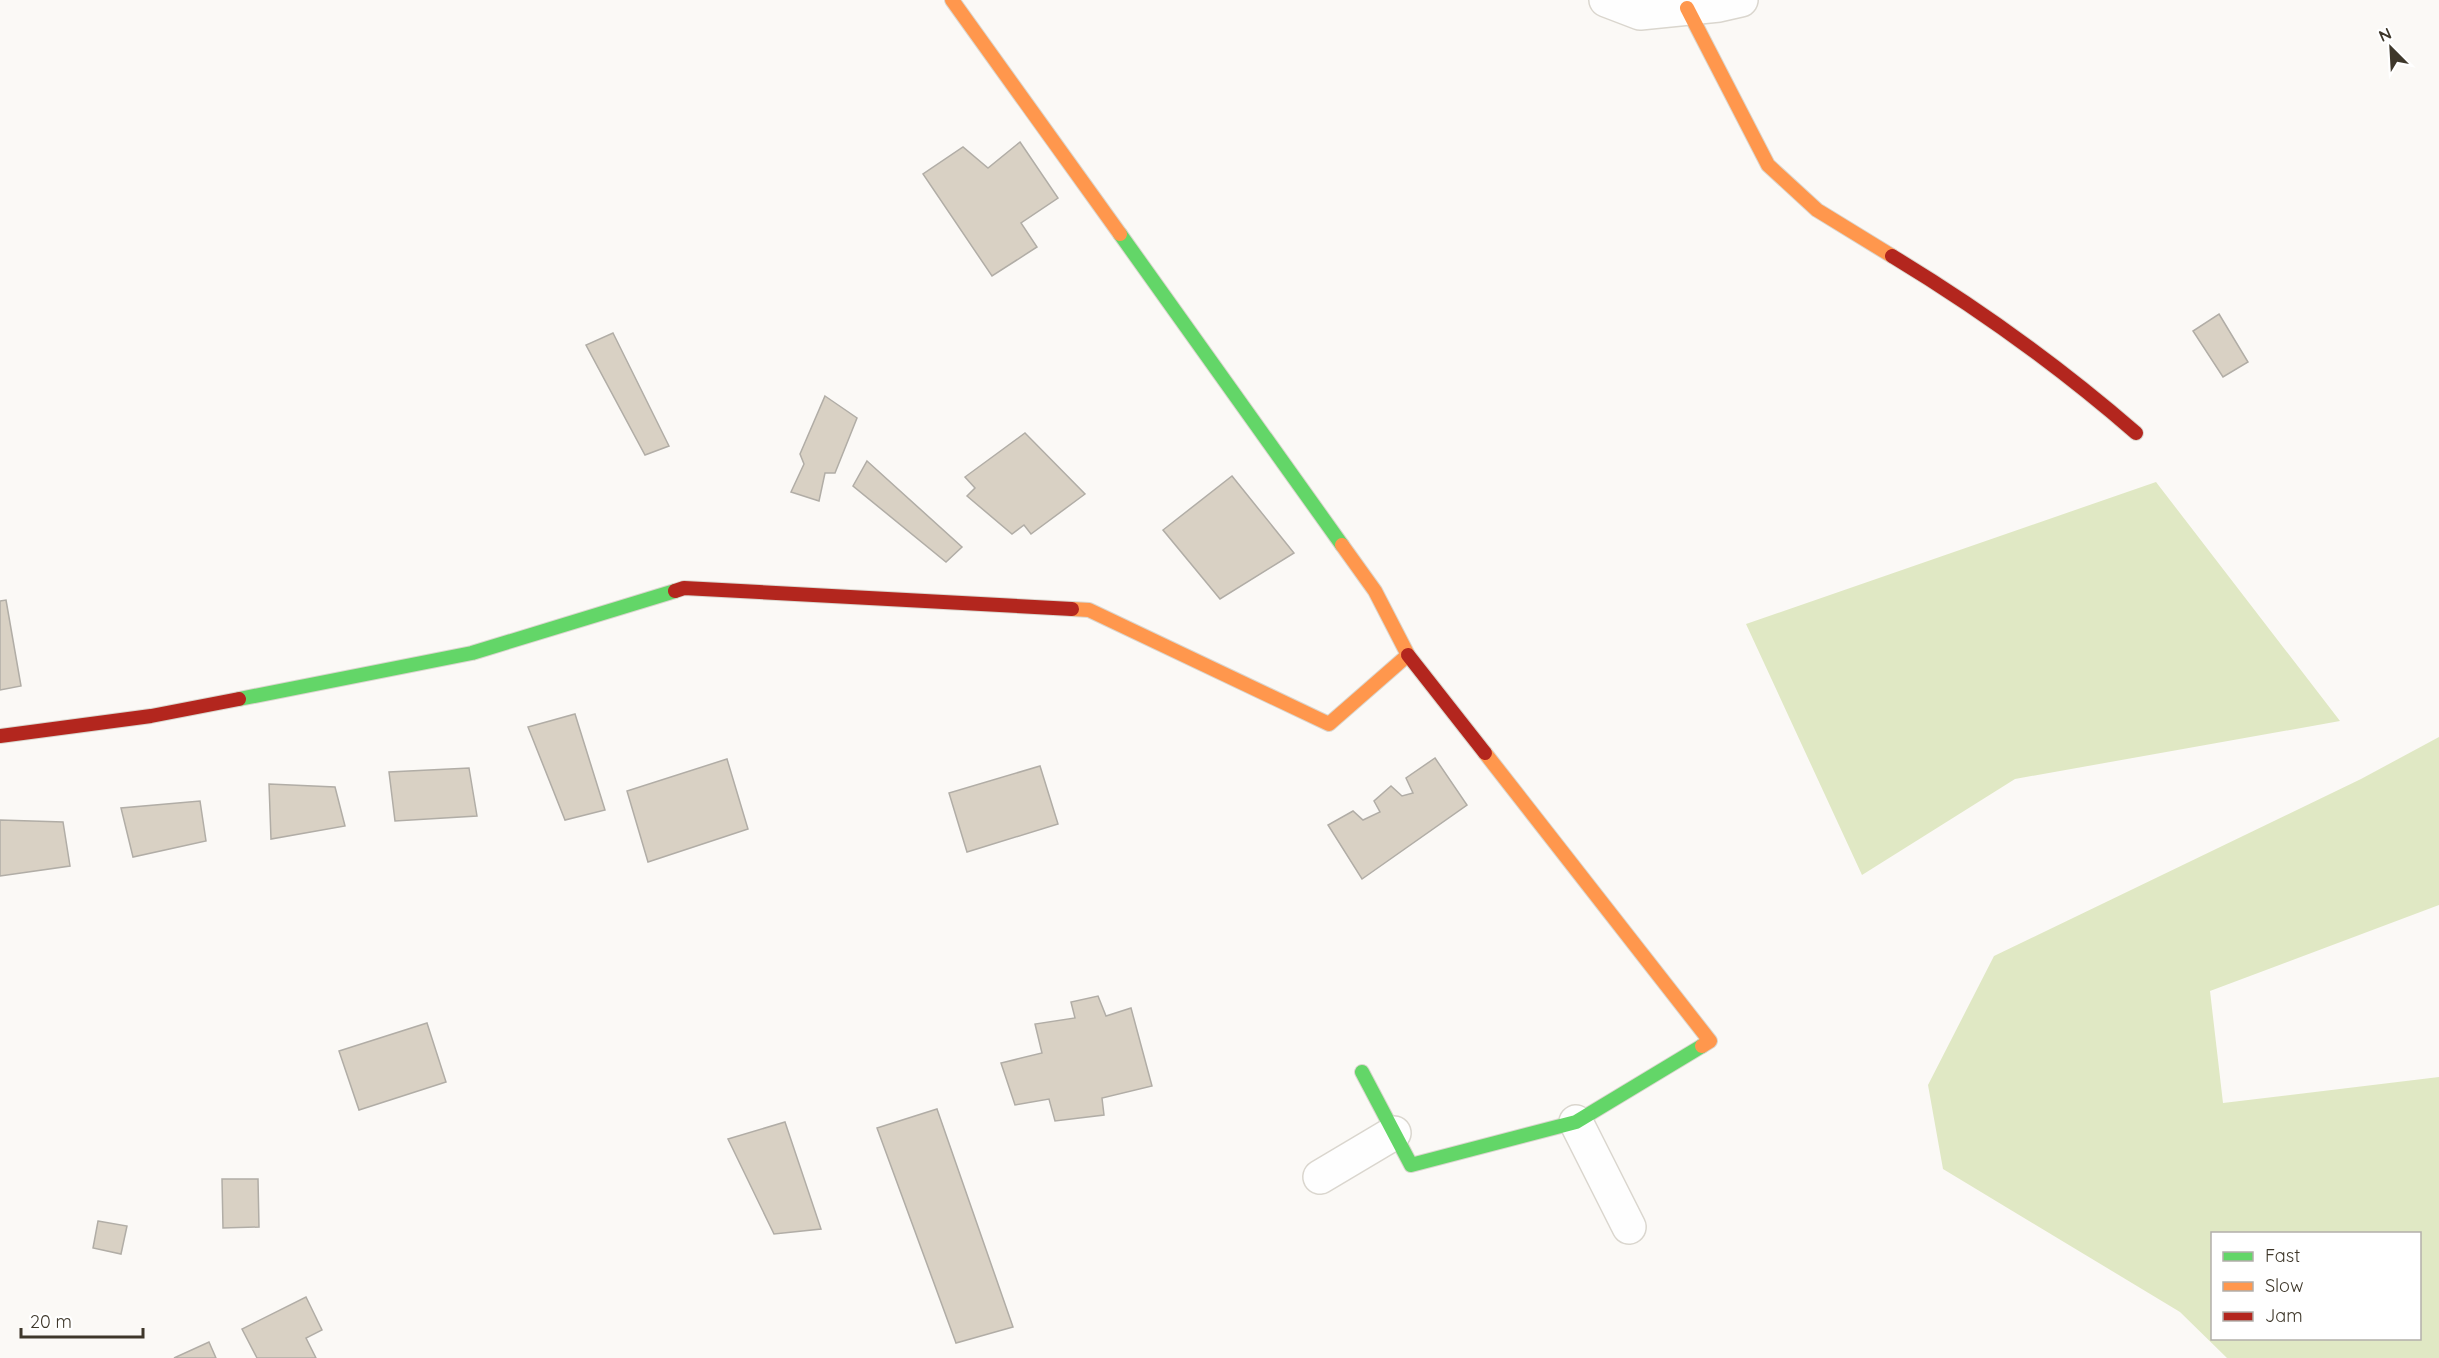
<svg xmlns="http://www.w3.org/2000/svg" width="2439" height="1358" viewBox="0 0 2439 1358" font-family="Quicksand,sans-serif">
  <rect width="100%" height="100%" fill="#fbf9f6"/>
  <!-- green -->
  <g fill="#e0e8c4" fill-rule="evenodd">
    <path d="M2156 482 2340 721 2015 779 1862 875 1746 624Z"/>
    <path d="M2439 737V905L2210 991 2223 1103 2439 1077V1358H2227L2180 1312 1943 1169 1928 1085 1994 956 2361 779ZM2212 1234H2420V1338H2212Z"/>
  </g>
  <!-- building -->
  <g fill="#d9d1c4" stroke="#b1ada6" stroke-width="1.5">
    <path d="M1020 142 1058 198 1021 223 1037 247 992 276 923 174 963 147 988 168Z"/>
    <path d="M2219 314 2248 362 2223 377 2193 331Z"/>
    <path d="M613 333 669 446 645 455 586 345Z"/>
    <path d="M825 396 857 418 835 473H825L819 501 791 492 804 464 800 454Z"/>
    <path d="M1025 433 1085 494 1031 534 1024 525 1012 534 967 496 975 488 965 477Z"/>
    <path d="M867 461 962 547 946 562 853 486Z"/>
    <path d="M1232 476 1294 553 1220 599 1163 530Z"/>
    <path d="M6 600 21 686 0 690V601Z"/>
    <path d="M575 714 605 810 565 820 528 727Z"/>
    <path d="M1435 758 1467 805 1362 879 1328 825 1353 811 1363 820 1380 812 1374 801 1391 786 1402 796 1413 793 1406 778Z"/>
    <path d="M727 759 748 829 648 862 627 791Z"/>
    <path d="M1040 766 1058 824 967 852 949 793Z"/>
    <path d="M469 768 477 816 395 821 389 772Z"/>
    <path d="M269 784 335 787 345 826 271 839Z"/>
    <path d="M200 801 206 841 133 857 121 808Z"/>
    <path d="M0 820 63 822 70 866 0 876Z"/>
    <path d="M1098 996 1106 1016 1131 1008 1152 1086 1102 1098 1104 1115 1055 1121 1049 1099 1015 1105 1001 1063 1042 1053 1035 1024 1075 1018 1071 1002Z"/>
    <path d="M427 1023 446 1082 359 1110 339 1051Z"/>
    <path d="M937 1109 1013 1327 956 1343 877 1128Z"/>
    <path d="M785 1122 821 1229 774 1234 728 1139Z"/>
    <path d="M222 1179H258L259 1227 223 1228Z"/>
    <path d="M98 1221 127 1226 121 1254 93 1248Z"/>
    <path d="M306 1297 322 1330 306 1338 316 1358H257L242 1329Z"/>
    <path d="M209 1342 216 1358H174Z"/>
  </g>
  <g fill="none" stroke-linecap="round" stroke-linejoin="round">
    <defs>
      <g id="street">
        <path d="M1606 0 1640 13 1719 5 1741 0"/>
        <path d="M1576 1122 1629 1227"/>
        <path d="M1320 1177 1394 1133"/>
      </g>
      <g id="fast">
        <path d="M1120 234 1342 545"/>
        <path d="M239 699 472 653 675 591"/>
        <path d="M1362 1072 1411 1165 1576 1122 1702 1046"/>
      </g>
      <g id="slow">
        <path d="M952 0 1120 234"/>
        <path d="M1687 8 1768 165 1817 210 1892 256"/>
        <path d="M1072 609 1089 610 1329 724 1408 655 1375 591 1342 545"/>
        <path d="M1485 753 1710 1041 1702 1046"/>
      </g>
      <g id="jam">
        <path d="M1892 256C1978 308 2060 367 2136 433"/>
        <path d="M675 591 684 588 1072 609"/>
        <path d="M1408 655 1485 753"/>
        <path d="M0 736 151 716 239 699"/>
      </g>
    </defs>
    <!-- street casing -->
    <use href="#street" stroke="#dad6ce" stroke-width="36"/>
    <!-- fast casing -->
    <use href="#fast" stroke="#dad6ce" stroke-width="16"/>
    <!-- slow casing -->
    <use href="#slow" stroke="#dad6ce" stroke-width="16"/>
    <!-- jam casing -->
    <use href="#jam" stroke="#dad6ce" stroke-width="16"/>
    <!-- street -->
    <use href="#street" stroke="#fefefe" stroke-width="33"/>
    <!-- fast -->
    <use href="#fast" stroke="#63d668" stroke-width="14"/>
    <!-- slow -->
    <use href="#slow" stroke="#ff974d" stroke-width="14"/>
    <!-- jam -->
    <use href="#jam" stroke="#b3261e" stroke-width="14"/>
  </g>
  <!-- legend -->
  <rect x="2211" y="1232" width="210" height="108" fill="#ffffff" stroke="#b2afaa" stroke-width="1.5"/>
  <rect x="2223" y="1252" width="30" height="9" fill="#63d668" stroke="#b2afaa" stroke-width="1.5"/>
  <text x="2265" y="1262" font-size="18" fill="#3e372a">Fast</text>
  <rect x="2223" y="1282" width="30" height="9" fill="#ff974d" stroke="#b2afaa" stroke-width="1.5"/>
  <text x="2265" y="1292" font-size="18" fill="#3e372a">Slow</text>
  <rect x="2223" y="1312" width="30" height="9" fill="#b3261e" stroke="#b2afaa" stroke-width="1.5"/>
  <text x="2265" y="1322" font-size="18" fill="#3e372a">Jam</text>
  <!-- north arrow -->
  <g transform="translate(2391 48) rotate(336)" stroke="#ffffff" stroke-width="4.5" paint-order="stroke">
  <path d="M0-4.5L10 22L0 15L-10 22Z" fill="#3e372a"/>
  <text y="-9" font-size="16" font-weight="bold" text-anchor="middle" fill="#3e372a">N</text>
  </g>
  <!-- scale -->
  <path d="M21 1328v9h122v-9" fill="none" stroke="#3e372a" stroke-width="3"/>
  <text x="30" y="1328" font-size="18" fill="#3e372a" stroke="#ffffff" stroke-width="4.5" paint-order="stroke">20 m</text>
</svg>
